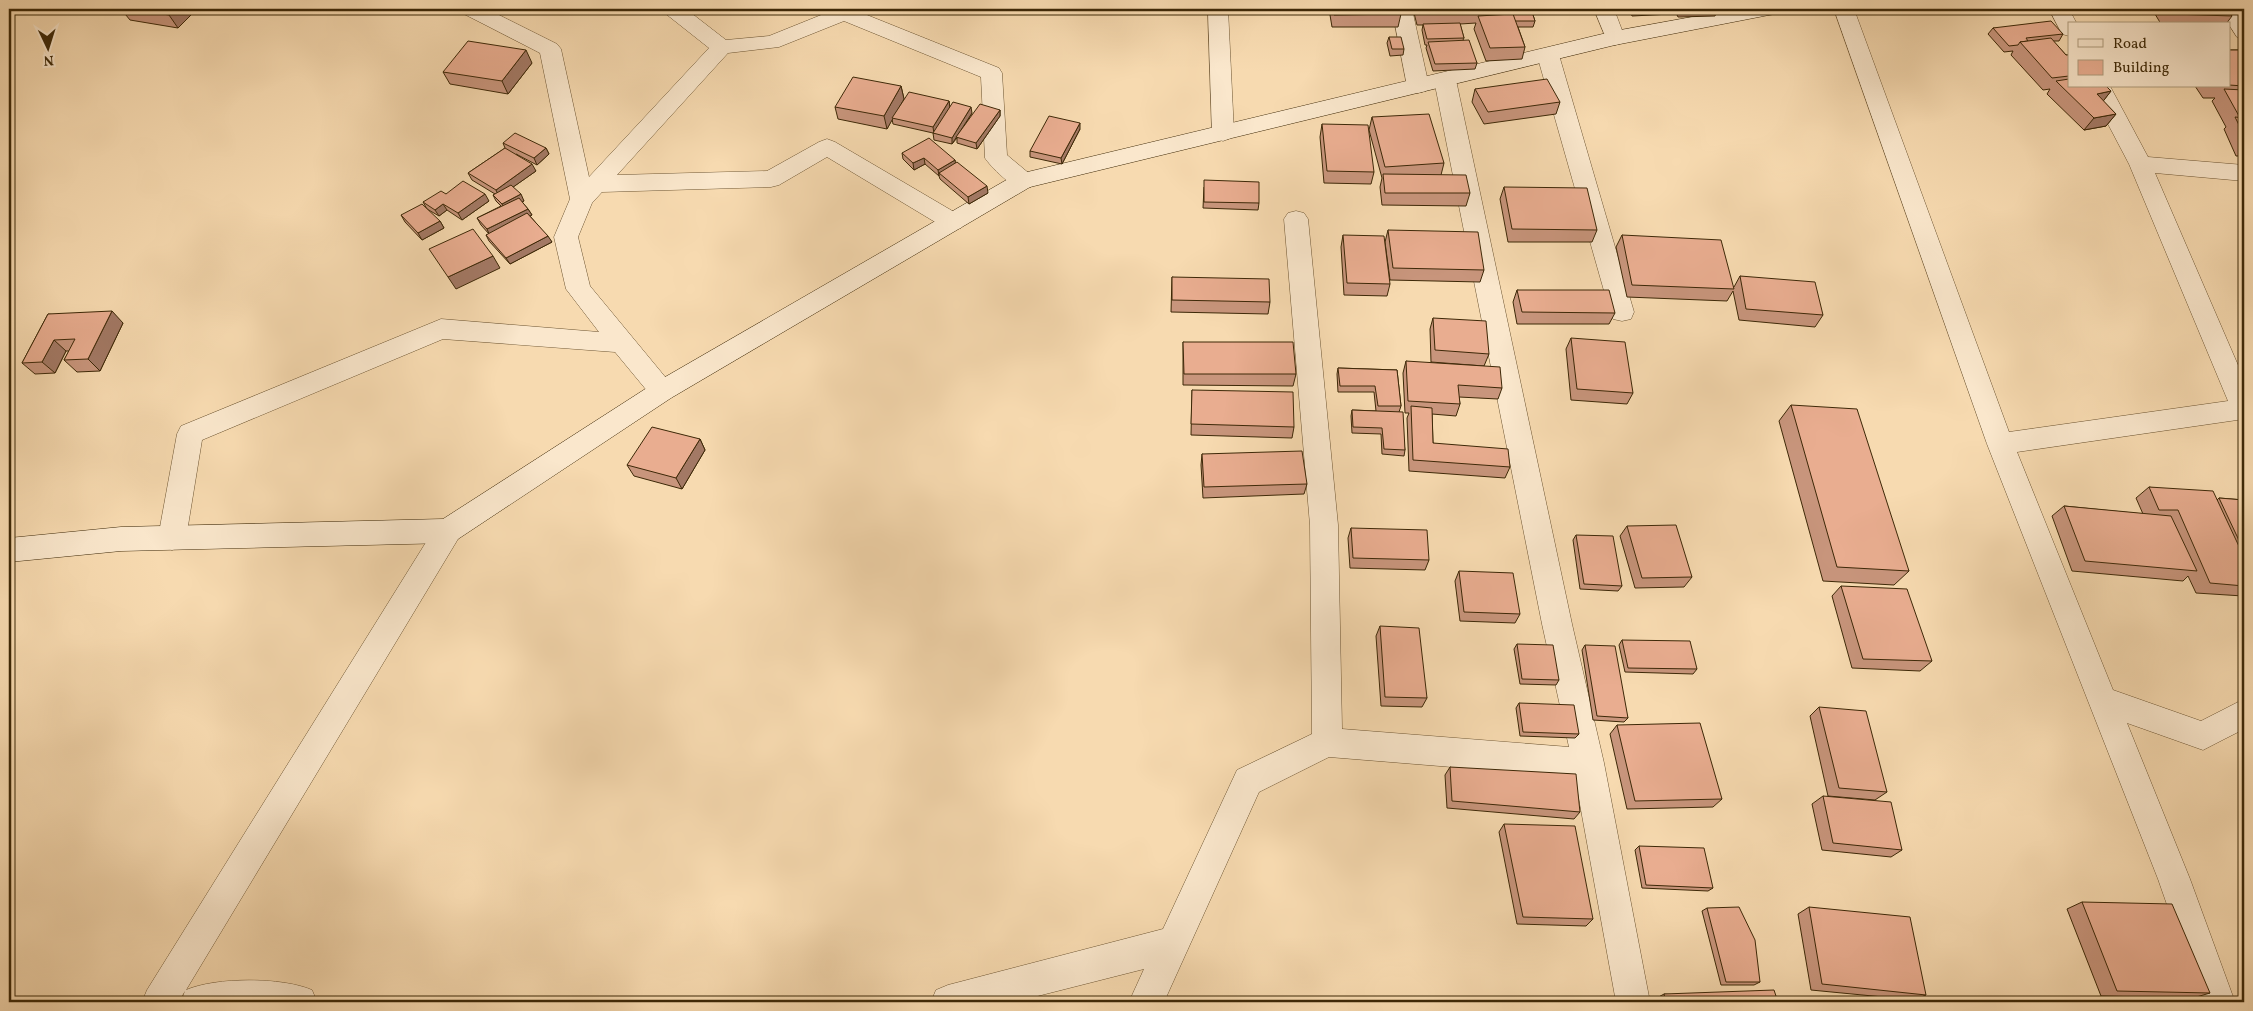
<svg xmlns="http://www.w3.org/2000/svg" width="2253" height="1011" viewBox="0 0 2253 1011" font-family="Vollkorn,serif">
  <rect width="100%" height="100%" fill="#f7dab0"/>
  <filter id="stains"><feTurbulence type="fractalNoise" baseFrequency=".004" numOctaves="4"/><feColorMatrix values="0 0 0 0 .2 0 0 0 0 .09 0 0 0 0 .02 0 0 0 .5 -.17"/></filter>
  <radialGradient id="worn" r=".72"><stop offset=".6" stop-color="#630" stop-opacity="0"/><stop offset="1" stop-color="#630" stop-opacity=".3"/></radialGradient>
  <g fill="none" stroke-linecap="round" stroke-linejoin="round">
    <defs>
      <g id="street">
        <path d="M461 9H487L557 44 561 49 589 177 709 48 666 14 663 9H686L726 40 769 36 836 9H852L999 68 1002 73 1007 155 1031 175 1034 181 1031 187C1028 187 1026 189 1023 189 1013 189 990 166 985 158L981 77 844 21 779 47 728 53 617 175 767 171 819 142 827 139 835 142 961 216 965 222 961 228 953 230 945 228 827 157 779 185 771 187 602 192 592 203 578 237 590 286 671 384 675 391 671 398 662 401 653 398 615 352 443 339 202 440 186 538 182 546 172 550 162 546 158 538 177 434 181 426 441 319 599 332 566 289 554 237 570 199 540 53 464 14Z"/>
        <path d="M1208 9H1228L1234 133 1231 138 1223 141 1215 138 1212 133Z"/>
        <path d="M1392 9H1412L1429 86 1426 91 1418 93 1410 91 1407 86Z"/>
        <path d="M1594 9H1614L1625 38 1622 43 1615 45 1608 43Z"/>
        <path d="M1834 9H1854L2009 432 2228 401 2129 164 2088 86H2110L2148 157 2244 165V181L2155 173 2244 379V419L2017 452 2113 690 2201 721 2244 699V729L2203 750 2127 723 2190 879 2235 1002H2201L2158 879 1987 444Z"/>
        <path d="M2049 9H2069L2077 24H2069V36L2062 34Z"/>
        <path d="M2219 9H2239L2244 17V39L2237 37Z"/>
        <path d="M1548 48 1555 50 1559 55 1634 312 1631 319 1622 321 1613 319 1610 312 1537 55 1541 50Z"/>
        <path d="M1445 73 1453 75 1456 80 1572 624 1604 763 1650 1002H1616L1575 777 1329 757 1259 792 1164 1002H1129L1144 969 1014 1002H931L936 990 948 985 1163 929 1237 770 1312 734 1310 525 1284 219 1288 213 1296 211 1304 213 1308 219 1338 525 1342 729 1569 747 1542 624 1434 80 1437 75Z"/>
        <path d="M448 519 458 523 462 531 458 539 186 990C216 977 282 977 312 990L317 1002H181L185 991 178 1002H142L147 990 438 523Z"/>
      </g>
      <path id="secondary" d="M1736 9H1779L1776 14 1769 15 1615 45 1030 187 671 398 458 539 448 543 121 551 9 562V538L121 527 443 519 653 384 1015 175 1615 31Z"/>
    </defs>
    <!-- street casing -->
    <use href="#street" stroke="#6c5431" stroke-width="1"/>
    <!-- secondary casing -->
    <use href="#secondary" stroke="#3d2807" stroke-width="1"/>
    <!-- street -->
    <use href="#street" fill="#fae7cc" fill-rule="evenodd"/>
    <!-- secondary -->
    <use href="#secondary" fill="#fae7cc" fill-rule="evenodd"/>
  </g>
  <!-- wall -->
  <g fill="#c8957c" stroke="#3d2807">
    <path d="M121 9H197L178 28 130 20Z"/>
    <path d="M1329 9H1400L1401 14 1398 27H1332Z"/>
    <path d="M1413 9H1531L1535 21 1533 27H1518L1525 47 1522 59 1486 61 1474 29 1476 23 1460 24 1464 38 1463 40 1477 63 1475 69 1433 71 1426 48 1427 45H1425L1422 30 1423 25H1417Z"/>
    <path d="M1629 9H1673L1671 14 1632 16Z"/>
    <path d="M1674 9H1718L1715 16 1678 17Z"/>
    <path d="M2152 9H2227L2232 16 2226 24H2161Z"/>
    <path d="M1993 28 2063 34 2059 41H2053L2066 55H2069V86L2111 91 2103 101 2116 114 2106 126 2084 130 2047 94 2050 89 2043 90 2011 55 2013 51 2004 52 1988 34Z"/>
    <path d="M1389 37 1404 49 1403 55 1390 56 1387 43Z"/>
    <path d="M2229 50H2244V156H2236L2224 129 2226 127 2212 101 2215 98H2203L2195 86H2229Z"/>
    <path d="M532 63 508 94 450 84 443 72Z"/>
    <path d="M901 86 904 99 899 108 949 101 950 108 972 113 964 126 1000 110V116L977 149 957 143V138L952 144 934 140 933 133 893 124 892 119 887 129 838 119 835 107Z"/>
    <path d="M1475 89 1560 102 1556 114 1484 124 1472 102Z"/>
    <path d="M1372 117 1444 163 1441 175 1470 193 1466 206 1382 205 1380 187 1382 178 1369 130Z"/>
    <path d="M1322 124 1374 172 1371 184 1324 183 1320 137Z"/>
    <path d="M1080 129 1062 164 1030 157V151Z"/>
    <path d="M503 143 546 148 549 154 537 165 516 154 536 171 513 187 524 201 522 202 528 209 532 215 530 216 552 242 510 264 489 241 486 235 489 234 481 225 477 218 501 206 496 201 493 195 495 194 472 180 468 173 505 148Z"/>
    <path d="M902 153 955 160V163L988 193 969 204 940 179 939 176 925 164 914 170 903 159Z"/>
    <path d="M1204 187 1259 203 1258 210 1203 208Z"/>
    <path d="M1504 187 1597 230 1592 242H1508L1500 199Z"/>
    <path d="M446 194 489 201 462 220 447 210 439 216 427 209 423 202Z"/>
    <path d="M401 215 440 221 444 228 422 240 405 222Z"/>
    <path d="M1388 230 1484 270 1480 282 1390 280 1385 242Z"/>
    <path d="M1343 235 1390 284 1387 296 1344 295 1341 247Z"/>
    <path d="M1622 235 1734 287 1740 276 1823 315 1815 327 1739 320 1733 291 1727 301 1627 297 1616 247Z"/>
    <path d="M1172 277 1270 302 1268 314 1171 312Z"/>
    <path d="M1517 290 1615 313 1609 324H1517L1513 302Z"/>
    <path d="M48 314 123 323 100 371 77 372 64 360 69 351H66L55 373 35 374 22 363Z"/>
    <path d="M1433 318 1489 354 1484 366 1431 362 1430 329Z"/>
    <path d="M1571 338 1633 393 1627 404 1571 400 1566 349Z"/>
    <path d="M1183 342 1296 374 1293 386 1183 385Z"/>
    <path d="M1406 361 1502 388 1498 399 1459 397 1460 404 1456 416 1432 414 1433 443 1510 467 1505 478 1409 471 1407 418 1409 413H1405L1403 373Z"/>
    <path d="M1338 368 1397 370 1401 406 1399 412 1405 450 1404 456 1382 454 1381 434 1352 433 1351 416 1352 410 1376 411 1374 392H1338L1337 374Z"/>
    <path d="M1192 390 1294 427 1292 438 1191 435Z"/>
    <path d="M1791 405 1909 571 1894 585 1823 581 1779 421Z"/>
    <path d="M700 439 705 450 682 489 634 476 627 465Z"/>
    <path d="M1202 454 1307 484 1304 494 1203 498 1201 465Z"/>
    <path d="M2149 487 2217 500 2219 498 2244 500V595L2243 596 2196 593 2188 576 2183 581 2072 571 2052 516 2064 506 2143 514 2136 498Z"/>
    <path d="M1627 526 1692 577 1684 587 1635 588 1620 536Z"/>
    <path d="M1351 528 1429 560 1425 570 1350 568 1348 538Z"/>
    <path d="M1576 535 1622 586 1618 591 1580 589 1573 540Z"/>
    <path d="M1459 571 1520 614 1515 623 1460 621 1455 581Z"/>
    <path d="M1841 586 1932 661 1920 671 1852 668 1832 596Z"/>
    <path d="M1380 626 1427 698 1422 707 1381 706 1376 636Z"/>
    <path d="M1622 640 1697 669 1693 674 1625 672 1619 645Z"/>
    <path d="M1517 644 1559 680 1556 685 1520 684 1514 649Z"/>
    <path d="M1585 645 1628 718 1624 722 1593 720 1582 650Z"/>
    <path d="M1519 703 1579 734 1575 738 1520 736 1516 708Z"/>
    <path d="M1819 707 1887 792 1875 800 1828 796 1810 716Z"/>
    <path d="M1617 725 1722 799 1713 807 1627 809 1610 734Z"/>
    <path d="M1450 767 1580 812 1574 819 1447 808 1445 775Z"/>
    <path d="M1823 796 1902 850 1891 857 1822 850 1812 804Z"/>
    <path d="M1504 824 1593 919 1586 926 1517 924 1499 832Z"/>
    <path d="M1639 846 1713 888 1708 891 1642 888 1635 850Z"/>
    <path d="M2082 902 2210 993 2193 998 2101 996 2067 909Z"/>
    <path d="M1809 907 1926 995 1914 1000 1811 990 1798 914Z"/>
    <path d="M1707 908 1760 982 1754 985H1721L1702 911Z"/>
    <path d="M1664 994 1778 1002H1656L1655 999Z"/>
  </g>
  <!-- shaded-wall -->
  <g fill="#a37965" stroke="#3d2807">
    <path d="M175 9H197L178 28 169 15Z"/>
    <path d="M526 50 532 63 508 94 502 81Z"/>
    <path d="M901 86 904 99 887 129 884 116Z"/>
    <path d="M2111 91 2101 104 2097 94Z"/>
    <path d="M949 101 950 108 934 134 933 127Z"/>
    <path d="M971 107 972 113 952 144V138Z"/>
    <path d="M1000 110V116L977 149 976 143Z"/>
    <path d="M2116 114 2106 126 2084 130 2094 118Z"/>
    <path d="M1080 123V129L1062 164 1061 158Z"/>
    <path d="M546 148 549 154 537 165 534 158Z"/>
    <path d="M924 158 925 164 914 170 913 163Z"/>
    <path d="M955 160 956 167 939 173V176L938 170Z"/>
    <path d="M532 164 536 171 499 197 496 190Z"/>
    <path d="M987 186 988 193 969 204 968 197Z"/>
    <path d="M485 194 489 201 462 220 458 213Z"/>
    <path d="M521 194 524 201 505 211 502 204Z"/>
    <path d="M443 204 447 210 439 216 435 210Z"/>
    <path d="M528 209 532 215 490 236 487 229Z"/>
    <path d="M440 221 444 228 422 240 418 233Z"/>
    <path d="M548 236 552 242 510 264 506 258Z"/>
    <path d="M493 256 500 268 456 289 448 277Z"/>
    <path d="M112 311 123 323 100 371 88 359Z"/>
    <path d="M54 340 66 351 55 373 42 362Z"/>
    <path d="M700 439 705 450 682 489 676 478Z"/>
  </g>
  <!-- building -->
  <g fill="#e9ad90" stroke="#3d2807">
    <path d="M129 9H175L169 15Z"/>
    <path d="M1333 9H1400L1401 14 1334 15Z"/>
    <path d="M1419 9H1511L1512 10 1420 12Z"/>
    <path d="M1511 9H1531L1535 21H1515L1512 15Z"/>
    <path d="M2169 9H2227L2232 16 2172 14Z"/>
    <path d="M1513 14 1525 47 1490 48 1478 16Z"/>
    <path d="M2051 21 2063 34 2026 38 2028 41 2020 42 2018 45 2009 46 1993 28Z"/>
    <path d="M1460 23 1464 38 1427 39 1423 24Z"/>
    <path d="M1389 37H1401L1404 49H1392Z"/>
    <path d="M2051 38 2066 55H2069V76L2052 78 2020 42Z"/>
    <path d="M1469 40 1477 63 1435 64 1428 42Z"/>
    <path d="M468 41 526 50 502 81 443 72Z"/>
    <path d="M2229 50H2244V86L2229 85Z"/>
    <path d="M853 77 901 86 884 116 835 107Z"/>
    <path d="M1547 79 1560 102 1488 112 1475 89Z"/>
    <path d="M2069 79V86H2106L2111 91 2097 94 2116 114 2094 118 2056 81Z"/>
    <path d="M2224 89 2244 90V116H2239Z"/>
    <path d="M909 92 949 101 933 127 892 118Z"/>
    <path d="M953 102 971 107 952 138 933 133Z"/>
    <path d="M980 104 1000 110 976 143 956 137Z"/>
    <path d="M1429 114 1444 163 1385 167 1372 117Z"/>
    <path d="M1049 116 1080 123 1061 158 1030 151Z"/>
    <path d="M2235 117 2244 118V135Z"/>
    <path d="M1322 124 1368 125 1374 172 1327 171Z"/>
    <path d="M515 133 546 148 534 158 503 143Z"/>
    <path d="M929 138 955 160 938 170 924 158 913 163 902 153Z"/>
    <path d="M505 148 532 164 496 190 468 173Z"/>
    <path d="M957 162 987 186 968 197 939 173Z"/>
    <path d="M1383 174 1466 175 1470 193H1385Z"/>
    <path d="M1204 180 1259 182V203L1204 202Z"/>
    <path d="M463 181 485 194 458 213 443 204 435 210 423 202 441 191 446 194Z"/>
    <path d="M511 185 521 194 502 204 493 195Z"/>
    <path d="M1504 187 1587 188 1597 230 1512 229Z"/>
    <path d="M519 198 528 209 487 229 477 218Z"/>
    <path d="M422 204 440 221 418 233 401 215Z"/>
    <path d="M527 213 548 236 506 258 486 235Z"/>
    <path d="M473 229 493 256 448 277 429 249Z"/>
    <path d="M1388 230 1478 232 1484 270 1393 268Z"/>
    <path d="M1343 235 1384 236 1390 284 1347 283Z"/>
    <path d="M1622 235 1721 240 1734 289 1632 285Z"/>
    <path d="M1740 276 1815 282 1823 315 1746 309Z"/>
    <path d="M1172 277 1269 279 1270 302 1172 300Z"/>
    <path d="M1517 290H1609L1615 313 1522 312Z"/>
    <path d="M112 311 88 359 64 360 75 339 54 340 42 362 22 363 48 314Z"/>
    <path d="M1433 318 1486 321 1489 354 1435 350Z"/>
    <path d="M1571 338 1625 342 1633 393 1577 389Z"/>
    <path d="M1183 342H1293L1296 374H1184Z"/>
    <path d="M1406 361 1500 367 1502 388 1458 385 1460 404 1408 401Z"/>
    <path d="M1338 368 1397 370 1401 406H1378L1375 386H1340Z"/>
    <path d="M1192 390 1293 392 1294 427 1191 424Z"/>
    <path d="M1791 405 1857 409 1909 571 1837 567Z"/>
    <path d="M1411 406 1432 408 1433 443 1508 449 1510 467 1413 460Z"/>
    <path d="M1352 410 1403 412 1405 450 1384 449 1382 428 1353 427Z"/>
    <path d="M652 427 700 439 676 478 627 465Z"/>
    <path d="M1302 451 1307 484 1204 487 1202 454Z"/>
    <path d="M2149 487 2213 491 2244 557V586L2210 583 2178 510H2159Z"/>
    <path d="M2219 498 2244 500V551Z"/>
    <path d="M2064 506 2171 516 2197 571 2085 561Z"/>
    <path d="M1676 525 1692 577 1642 578 1627 526Z"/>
    <path d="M1351 528 1427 530 1429 560 1353 558Z"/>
    <path d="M1576 535 1613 536 1622 586 1584 584Z"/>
    <path d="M1459 571 1513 573 1520 614 1464 612Z"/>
    <path d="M1841 586 1907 589 1932 661 1863 659Z"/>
    <path d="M1380 626 1419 628 1427 698 1385 697Z"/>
    <path d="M1622 640 1690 641 1697 669 1628 668Z"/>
    <path d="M1517 644 1553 645 1559 680 1522 679Z"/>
    <path d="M1585 645 1615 646 1628 718 1597 716Z"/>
    <path d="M1519 703 1574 705 1579 734 1523 732Z"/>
    <path d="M1819 707 1866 711 1887 792 1839 788Z"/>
    <path d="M1700 723 1722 799 1635 801 1617 725Z"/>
    <path d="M1450 767 1576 774 1580 812 1452 801Z"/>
    <path d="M1823 796 1891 802 1902 850 1833 843Z"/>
    <path d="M1504 824 1575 826 1593 919 1523 917Z"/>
    <path d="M1639 846 1704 848 1713 888 1646 885Z"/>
    <path d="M2082 902 2172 904 2210 993 2117 991Z"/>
    <path d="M1739 907 1755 940 1760 982H1726L1707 908Z"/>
    <path d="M1809 907 1910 917 1926 995 1822 984Z"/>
    <path d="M1774 990 1778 1002H1666L1664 994Z"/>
  </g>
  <!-- margin -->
  <rect width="2253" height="1011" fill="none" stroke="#f7dab0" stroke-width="30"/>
  <rect x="10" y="10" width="2233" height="991" fill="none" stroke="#3d2807" stroke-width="2.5"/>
  <rect x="15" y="15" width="2223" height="981" fill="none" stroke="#3d2807"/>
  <!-- legend -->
  <rect x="2068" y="22" width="162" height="65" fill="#fae7cc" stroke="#ae9b7d"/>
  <rect x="2078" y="39" width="25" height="8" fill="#fae7cc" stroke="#ae9b7d"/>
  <text x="2113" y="48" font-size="15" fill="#3d2807">Road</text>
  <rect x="2078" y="60" width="25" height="15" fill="#e9ad90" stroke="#ae9b7d"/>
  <text x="2113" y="72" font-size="15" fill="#3d2807">Building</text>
  <!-- north arrow -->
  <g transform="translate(48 48) rotate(176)" stroke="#fae7cc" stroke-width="4" paint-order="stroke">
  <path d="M0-4L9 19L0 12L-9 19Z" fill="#3d2807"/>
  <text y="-8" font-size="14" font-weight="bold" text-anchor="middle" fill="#3d2807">N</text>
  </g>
  <rect width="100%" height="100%" filter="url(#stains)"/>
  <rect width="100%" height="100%" fill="url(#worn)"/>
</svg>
